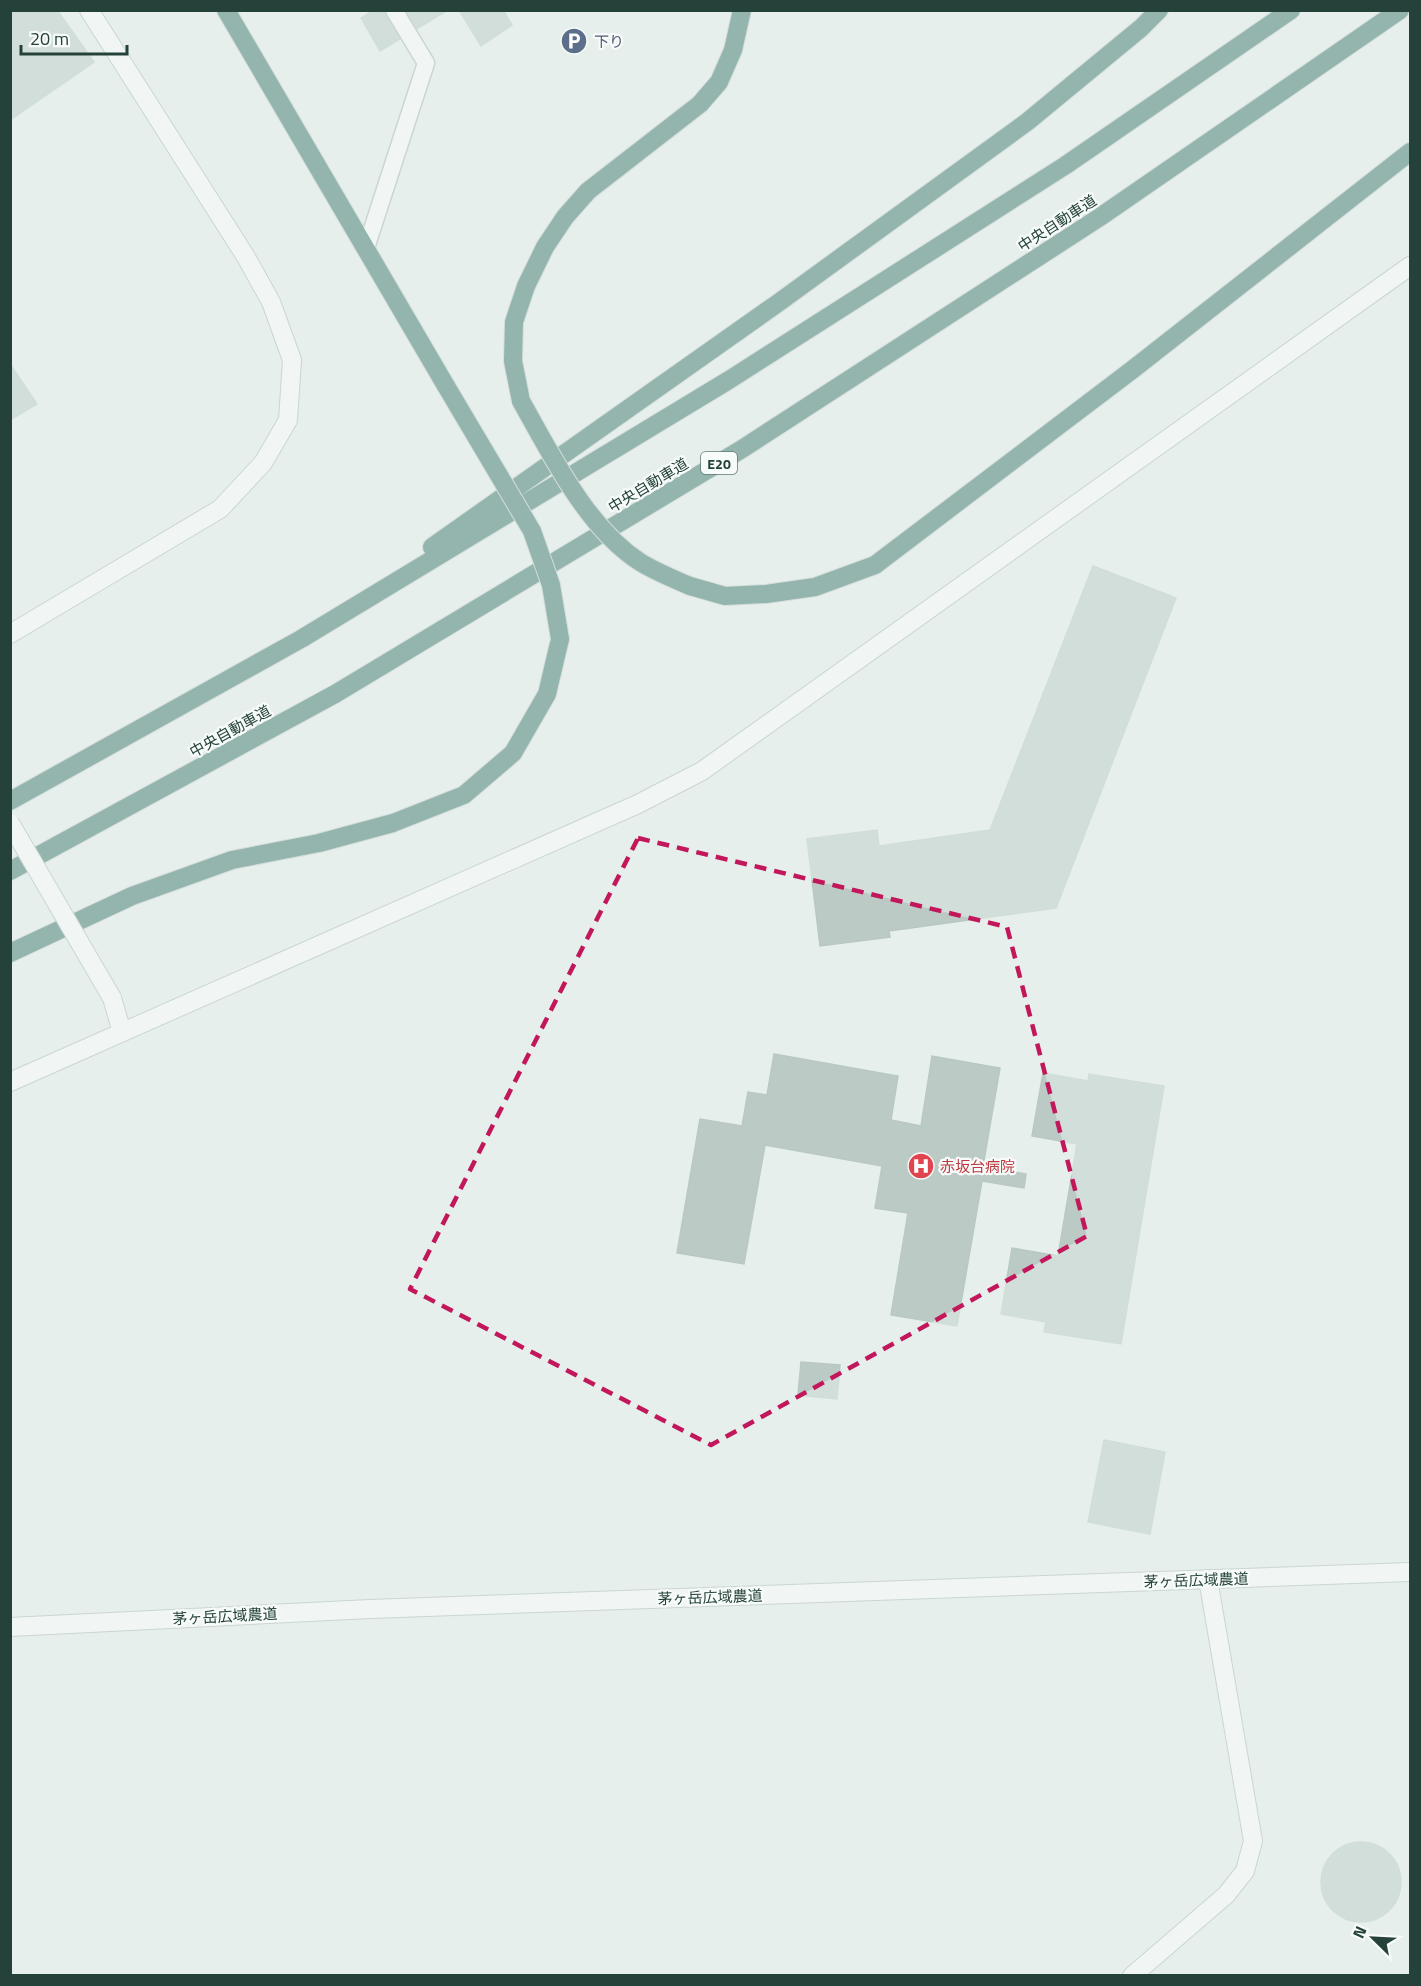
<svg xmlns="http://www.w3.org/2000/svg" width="1421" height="1986" viewBox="0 0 1421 1986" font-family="'Titillium Web','Noto Sans JP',sans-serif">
  <rect width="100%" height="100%" fill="#e6efeb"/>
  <!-- building -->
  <g fill="#bbcac4" stroke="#b8c9c2" stroke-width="1.5">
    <path d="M10 10H57L94 62 10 120Z"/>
    <path d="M374 10H448L380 51 361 18Z"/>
    <path d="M459 10H503L512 25 481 46Z"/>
    <path d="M10 364 37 404 10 420Z"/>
    <path d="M1093 566 1176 598 1056 908 889 931 890 937 820 946 807 839 877 830 879 846 990 830Z"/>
    <path d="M774 1054 898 1076 891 1120 921 1126 932 1056 1000 1068 983 1166 1026 1174 1024 1188 982 1181 957 1326 891 1315 908 1213 875 1208 882 1166 765 1145 744 1264 677 1253 700 1119 742 1126 748 1092 767 1095Z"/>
    <path d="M1043 1073 1088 1081 1089 1074 1164 1086 1121 1344 1044 1332 1046 1322 1001 1314 1012 1248 1058 1256 1077 1144 1032 1136Z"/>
    <path d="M801 1362 840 1365 837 1399 798 1395Z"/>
    <path d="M1104 1440 1165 1452 1150 1534 1088 1522Z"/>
    <circle cx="1361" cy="1882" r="40"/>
  </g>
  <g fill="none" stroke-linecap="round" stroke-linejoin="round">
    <defs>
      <path id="service" d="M366 248 426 63 394 10"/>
      <g id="minor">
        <path d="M10 634 220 509 263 463 288 420 292 360 271 302 246 257 89 10"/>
        <path d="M112 998 122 1032"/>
        <path d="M10 1082 638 804 702 771 1410 266"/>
        <path d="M1132 1976 1226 1895 1245 1871 1253 1841 1208 1579"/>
      </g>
      <path id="tertiary" d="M10 1627 370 1609 1410 1572"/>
      <g id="motorway">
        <path d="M226 10 446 386"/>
        <path d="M521 401 513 361 514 322 526 286 545 247 565 217 588 191 700 104 719 82 733 50 742 10"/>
        <path d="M432 547 778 303 1027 122 1141 28 1159 10"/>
        <path d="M690 586 725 596 766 594 815 587 875 565 1132 370 1410 152"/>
        <path d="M10 801 301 639 729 380 1066 165 1291 10"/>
        <path d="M10 871 335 694 742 449 1100 217 1400 10"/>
        <path d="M10 953 132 896 232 860 319 843 393 823 464 795 513 753 547 694 560 639"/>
      </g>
    </defs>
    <!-- service casing -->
    <use href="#service" stroke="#a8b8b2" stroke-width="19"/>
    <!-- minor casing -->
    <use href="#minor" stroke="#a8b8b2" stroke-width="20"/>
    <!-- tertiary casing -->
    <use href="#tertiary" stroke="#a8b8b2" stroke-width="20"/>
    <!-- motorway casing -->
    <use href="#motorway" stroke="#c2cac8" stroke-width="20"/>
    <!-- service -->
    <use href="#service" stroke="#fff" stroke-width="16"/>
    <!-- minor -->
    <use href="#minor" stroke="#fff" stroke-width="18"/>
    <!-- tertiary -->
    <use href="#tertiary" stroke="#fff" stroke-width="18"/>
    <!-- motorway -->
    <use href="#motorway" stroke="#2f6f62" stroke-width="18"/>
    <defs>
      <path id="minor-bridge" d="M10 823 112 998"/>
      <g id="motorway-bridge">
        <path d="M446 386 532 531 551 585 560 639"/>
        <path d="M521 401C552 456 587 528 640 562 656 572 674 579 690 586"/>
      </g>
    </defs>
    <!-- minor-bridge casing -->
    <use href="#minor-bridge" stroke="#a8b8b2" stroke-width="20" stroke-linecap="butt"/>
    <!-- motorway-bridge casing -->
    <use href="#motorway-bridge" stroke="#c2cac8" stroke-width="20" stroke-linecap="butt"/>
    <!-- minor-bridge -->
    <use href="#minor-bridge" stroke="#fff" stroke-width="18"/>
    <!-- motorway-bridge -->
    <use href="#motorway-bridge" stroke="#2f6f62" stroke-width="18"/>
  </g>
  <!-- marked area -->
  <path d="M0 0H1421V1986H0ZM638 838 1007 927 1087 1236 711 1445 410 1289Z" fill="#e6efeb" fill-opacity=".55" fill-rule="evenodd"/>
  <path fill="none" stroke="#c2185b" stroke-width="4.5" stroke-dasharray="12 8" stroke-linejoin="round" d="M638 838 1007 927 1087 1236 711 1445 410 1289Z"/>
  <!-- icons -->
  <defs>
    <symbol id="parking-disc" viewBox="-11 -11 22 22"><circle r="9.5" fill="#5c6f8a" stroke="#f7fbf9"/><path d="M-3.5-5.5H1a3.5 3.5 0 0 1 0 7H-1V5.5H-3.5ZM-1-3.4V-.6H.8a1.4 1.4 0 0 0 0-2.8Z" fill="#fff"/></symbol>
    <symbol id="hospital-disc" viewBox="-11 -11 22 22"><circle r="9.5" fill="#e0444e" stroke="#f7fbf9"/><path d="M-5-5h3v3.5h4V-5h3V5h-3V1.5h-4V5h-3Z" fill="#fff"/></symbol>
  </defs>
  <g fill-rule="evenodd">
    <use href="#parking-disc" x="559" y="26" width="30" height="30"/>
    <use href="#hospital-disc" x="906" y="1151" width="30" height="30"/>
  </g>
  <g text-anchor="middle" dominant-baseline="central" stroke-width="4.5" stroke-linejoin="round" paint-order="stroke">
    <!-- shield labels -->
    <rect fill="#f7fbf9" stroke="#637a73" stroke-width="1.5" x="701" y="452" width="36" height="22" rx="4.5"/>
    <g font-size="14" font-weight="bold" fill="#24423a">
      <text x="719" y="463">E20</text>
    </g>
    <!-- service labels -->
    <g font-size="15" fill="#4e5e75" stroke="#f7fbf9" text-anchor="start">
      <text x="594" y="41">下り</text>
    </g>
    <!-- street labels -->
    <g font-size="15" fill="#24423a" stroke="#f7fbf9">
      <text transform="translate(1057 223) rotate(-33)">中央自動車道</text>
      <text transform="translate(648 485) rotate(-31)">中央自動車道</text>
      <text transform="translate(230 731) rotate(-29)">中央自動車道</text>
      <text transform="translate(1196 1580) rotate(-2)">茅ヶ岳広域農道</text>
      <text transform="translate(710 1597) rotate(-2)">茅ヶ岳広域農道</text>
      <text transform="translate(225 1616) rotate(-3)">茅ヶ岳広域農道</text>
    </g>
    <!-- health labels -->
    <g font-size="15" fill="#be3a42" stroke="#f7fbf9" text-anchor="start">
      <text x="940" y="1166">赤坂台病院</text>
    </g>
  </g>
  <!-- border -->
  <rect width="1421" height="1986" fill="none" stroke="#24423a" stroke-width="24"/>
  <!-- north arrow -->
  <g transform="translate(1373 1938) rotate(294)" stroke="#f7fbf9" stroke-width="4.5" paint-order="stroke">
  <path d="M0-4.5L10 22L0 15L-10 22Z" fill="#24423a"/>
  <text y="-9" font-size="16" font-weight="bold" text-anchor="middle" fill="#24423a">N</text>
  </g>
  <!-- scale -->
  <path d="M21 45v9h106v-9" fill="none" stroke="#24423a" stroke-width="3"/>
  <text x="30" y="45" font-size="18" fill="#24423a" stroke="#f7fbf9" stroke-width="4.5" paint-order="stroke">20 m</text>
</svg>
